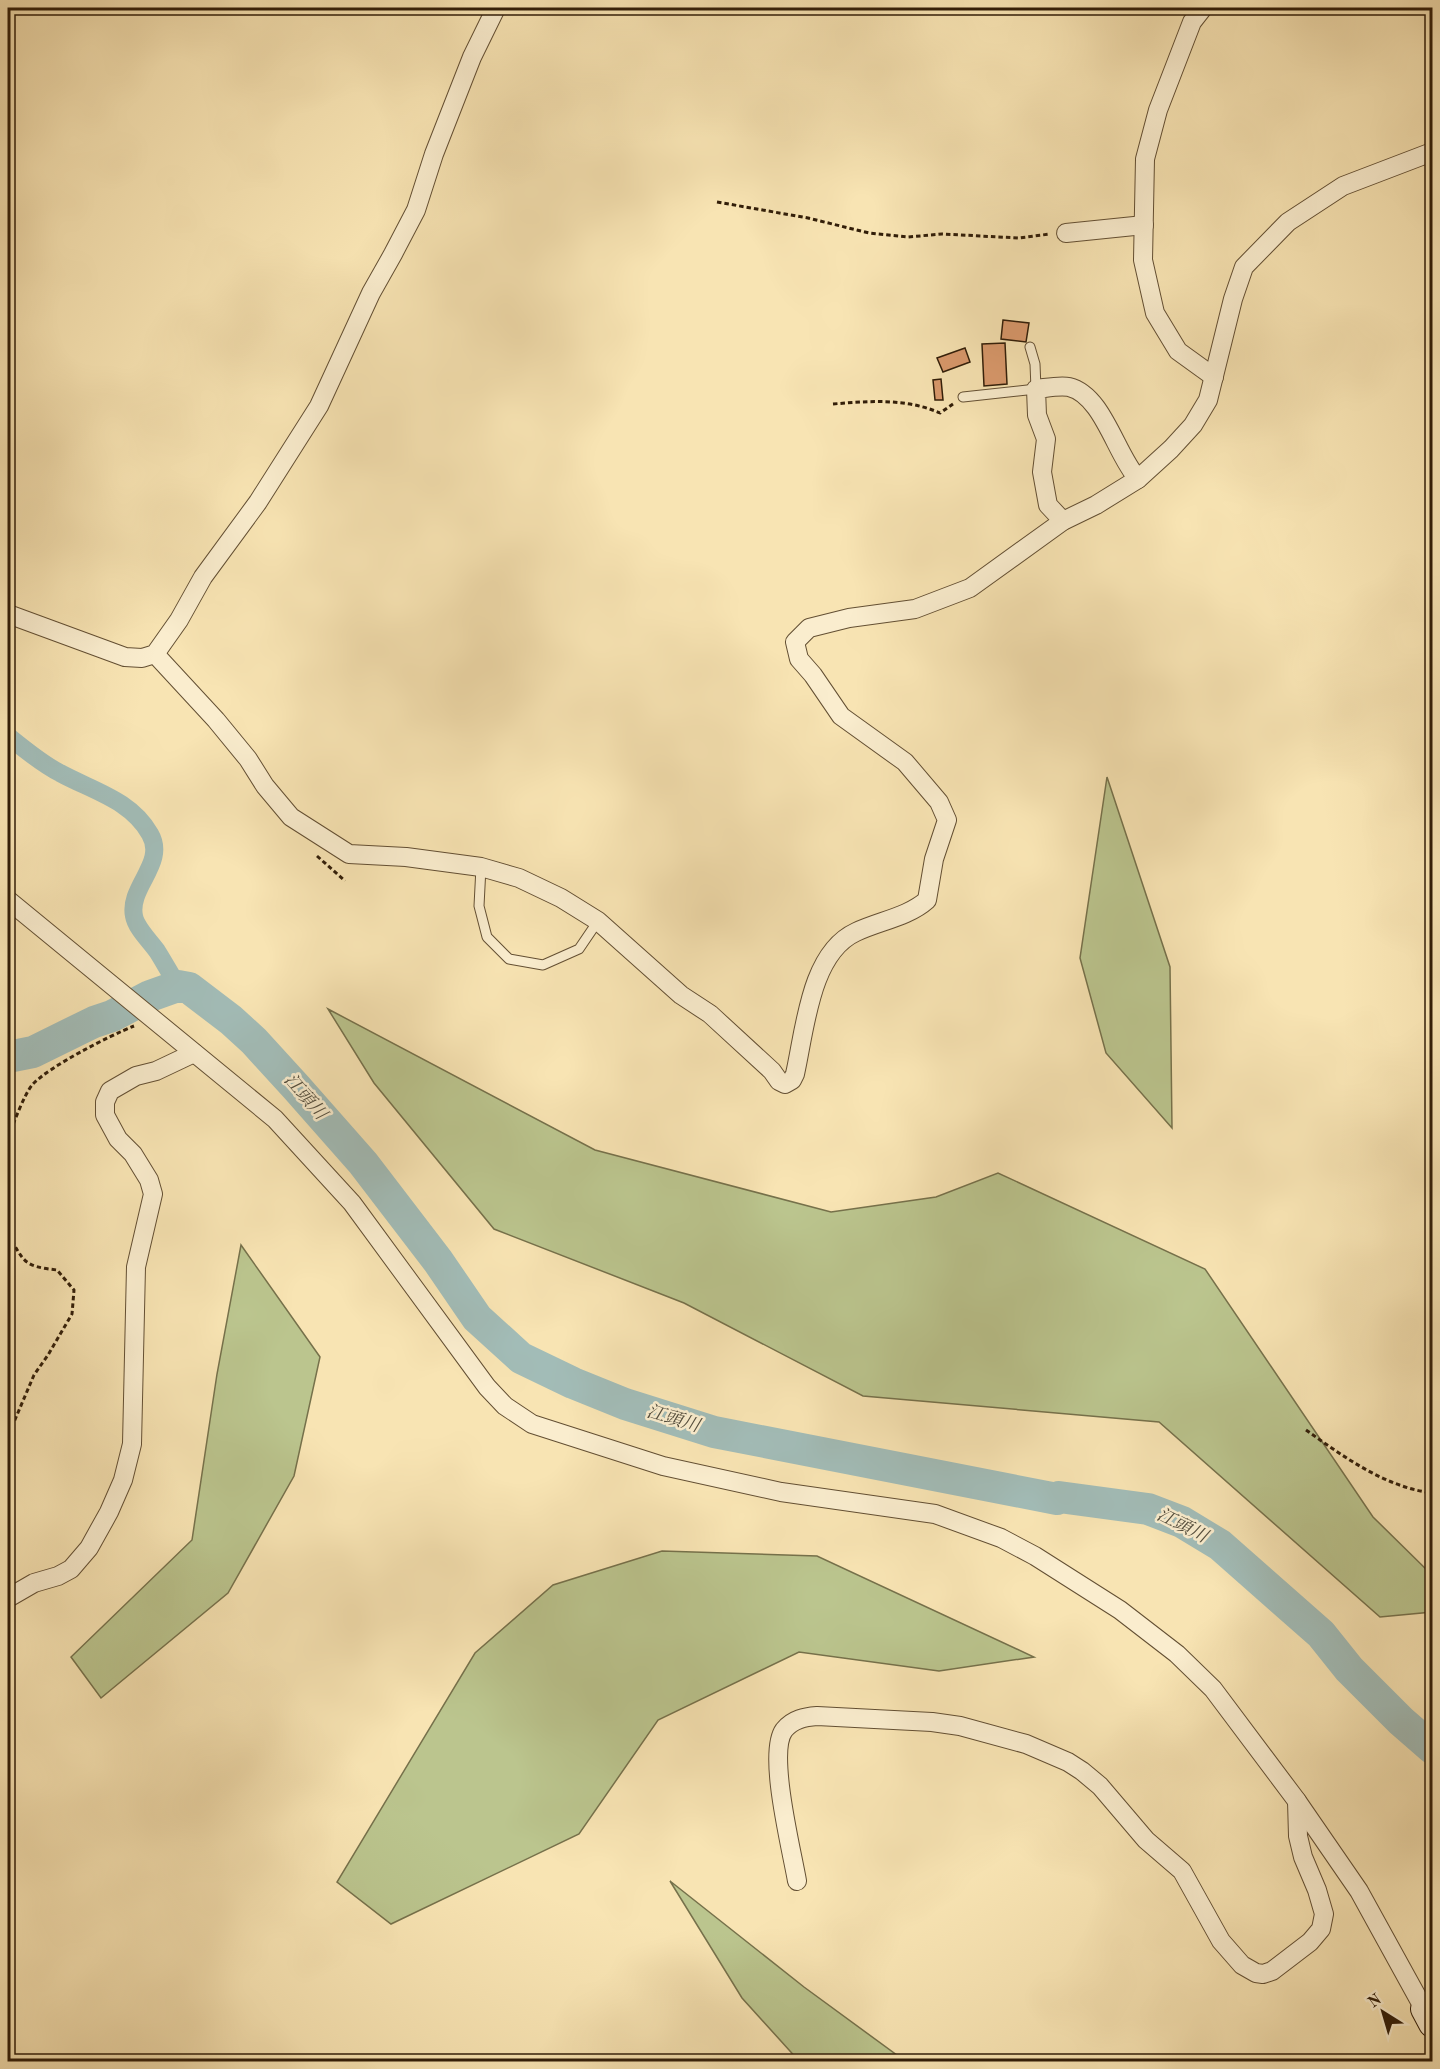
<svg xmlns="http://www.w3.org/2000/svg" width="1440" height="2069" viewBox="0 0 1440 2069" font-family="'Old Standard TT','Noto Serif JP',serif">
  <rect width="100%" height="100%" fill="#f8e4b3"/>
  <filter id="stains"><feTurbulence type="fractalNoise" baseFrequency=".00333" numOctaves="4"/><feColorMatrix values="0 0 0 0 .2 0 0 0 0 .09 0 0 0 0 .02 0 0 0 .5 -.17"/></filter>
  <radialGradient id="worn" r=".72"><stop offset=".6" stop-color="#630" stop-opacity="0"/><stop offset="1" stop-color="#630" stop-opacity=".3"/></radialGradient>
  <!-- green -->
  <g fill="#bbc58e" stroke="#76714b" stroke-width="1.5">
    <path d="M1107 777 1170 967 1172 1128 1106 1053 1080 958Z"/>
    <path d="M328 1009 595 1150 831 1212 936 1197 998 1173 1205 1269 1373 1517 1432 1575V1612L1380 1617 1159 1422 863 1396 684 1303 494 1229 374 1083Z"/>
    <path d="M241 1245 320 1357 294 1476 228 1593 101 1698 71 1657 192 1540 217 1374Z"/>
    <path d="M662 1551 817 1556 1034 1657 939 1671 799 1652 658 1720 579 1834 391 1924 337 1882 475 1653 553 1585Z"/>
    <path d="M670 1881 804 1987 905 2061H799L742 1998Z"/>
  </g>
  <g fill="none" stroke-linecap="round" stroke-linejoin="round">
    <!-- canal -->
    <path stroke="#a2bcb7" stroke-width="18" d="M8 736C24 749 42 764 60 773 93 791 131 800 150 834 167 863 128 887 134 916 136 928 150 941 157 951 164 962 171 975 178 986"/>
    <!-- river -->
    <path stroke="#a2bcb7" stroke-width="32" d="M8 1057 33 1052 94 1022 112 1016 150 996 178 986 189 988 231 1020 254 1041 296 1087 363 1163 438 1261 477 1318 521 1358 573 1383 625 1404 714 1432 1057 1499 1059 1497 1148 1509 1182 1522 1220 1545 1321 1634 1349 1669 1401 1721 1432 1748"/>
  </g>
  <!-- building -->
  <g fill="#da996c" stroke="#311d08" stroke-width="1.5">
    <path d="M1003 320 1029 323 1026 342 1001 339Z"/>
    <path d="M1005 343 1007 384 984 386 982 344Z"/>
    <path d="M965 348 970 362 943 372 937 358Z"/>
    <path d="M941 379 943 400H935L933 380Z"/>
  </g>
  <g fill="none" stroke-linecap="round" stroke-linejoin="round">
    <defs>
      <g id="lane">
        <path d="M963 397 1036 389 1035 364 1030 347"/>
        <path d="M481 867 479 906 487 937 509 959 543 965 579 949 598 921"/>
      </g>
      <g id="street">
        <path d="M1203 8 1192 22 1158 110 1145 159 1143 260 1155 313 1178 351 1214 377"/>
        <path d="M1066 233 1144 225"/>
        <path d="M1063 521 1048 505 1042 472 1046 439 1037 415 1036 389C1046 388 1060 385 1069 387 1103 395 1116 455 1138 479"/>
        <path d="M8 614 125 657 142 658 155 654 179 620 203 577 258 502 319 406 371 293 393 254 416 210 434 154 472 57 496 8"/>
        <path d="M155 654 216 720 248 759 265 786 291 817 349 854 406 857 481 867 519 878 561 898 598 921 681 995 710 1014 772 1071 779 1081 785 1084 792 1080 795 1074C805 1030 810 953 856 932 879 921 908 917 927 900L934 859 947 820 939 802 905 762 841 716 813 675 799 659 795 642 809 628 849 618 915 609 970 588 1063 521 1096 505 1138 479 1171 449 1193 425 1208 400 1233 299 1244 267 1288 222 1343 186 1432 152"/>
        <path d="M8 900 275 1119 352 1203 487 1387 505 1406 532 1424 663 1466 781 1492 935 1514 1001 1538 1035 1556 1120 1610 1177 1654 1213 1689 1297 1801 1359 1891 1424 2009H1432"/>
        <path d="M8 1598 34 1583 58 1576 71 1569 89 1548 109 1512 123 1480 132 1444 136 1267 153 1194 149 1180 133 1154 118 1139 105 1115V1102L110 1091 136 1076 156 1071 194 1053"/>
        <path d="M797 1881C792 1851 767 1753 784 1730 793 1719 805 1717 817 1716L932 1722 960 1726 1026 1744 1068 1762 1082 1771 1100 1786 1146 1840 1182 1871 1221 1941 1242 1965 1256 1973 1263 1974 1272 1971 1310 1942 1321 1929 1324 1914 1317 1890 1303 1857 1298 1836 1297 1801"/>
      </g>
      <path id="secondary" d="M1424 2009 1432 2024"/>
    </defs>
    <!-- lane casing -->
    <use href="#lane" stroke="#634f33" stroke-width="11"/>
    <!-- street casing -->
    <use href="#street" stroke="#634f33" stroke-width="20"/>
    <!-- secondary casing -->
    <use href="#secondary" stroke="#311d08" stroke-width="28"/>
    <!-- path -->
    <g stroke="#311d08" stroke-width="3" stroke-dasharray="4.5 3" stroke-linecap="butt">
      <path d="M717 202 808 218 869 233 908 237 942 234 1019 238 1050 234"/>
      <path d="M833 404C869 401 906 398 940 413L953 404"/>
      <path d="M317 856 345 881"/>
      <path d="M8 1138C13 1125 24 1094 33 1084 50 1066 109 1036 134 1026"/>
      <path d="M8 1234C25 1263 23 1266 57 1270L74 1290 72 1314 48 1355 34 1375 8 1436"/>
      <path d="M1306 1430C1344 1457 1385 1487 1432 1493"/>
    </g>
    <!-- lane -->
    <use href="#lane" stroke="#faedce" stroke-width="9"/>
    <!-- street -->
    <use href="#street" stroke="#faedce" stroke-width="18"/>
    <!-- secondary -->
    <use href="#secondary" stroke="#faedce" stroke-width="26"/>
  </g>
  <g text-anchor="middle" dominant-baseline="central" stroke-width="5" stroke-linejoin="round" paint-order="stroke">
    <!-- water labels -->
    <g font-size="18" font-style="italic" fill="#534d3d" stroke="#faedce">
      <text transform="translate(305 1097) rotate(49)">江頭川</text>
      <text transform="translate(673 1419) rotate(17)">江頭川</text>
      <text transform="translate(1182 1526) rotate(27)">江頭川</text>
    </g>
  </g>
  <!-- margin -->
  <rect width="1440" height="2069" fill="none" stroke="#f8e4b3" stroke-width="30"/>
  <rect x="9" y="9" width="1422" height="2051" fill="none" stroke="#311d08" stroke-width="3"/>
  <rect x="15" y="15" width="1410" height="2039" fill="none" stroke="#311d08" stroke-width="1.5"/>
  <!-- north arrow -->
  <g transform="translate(1383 2012) rotate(323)" stroke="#faedce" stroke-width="4.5" paint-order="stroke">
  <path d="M0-4.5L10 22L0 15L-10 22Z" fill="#311d08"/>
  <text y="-9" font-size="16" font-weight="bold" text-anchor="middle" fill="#311d08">N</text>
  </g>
  <rect width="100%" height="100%" filter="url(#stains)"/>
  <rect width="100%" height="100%" fill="url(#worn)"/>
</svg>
